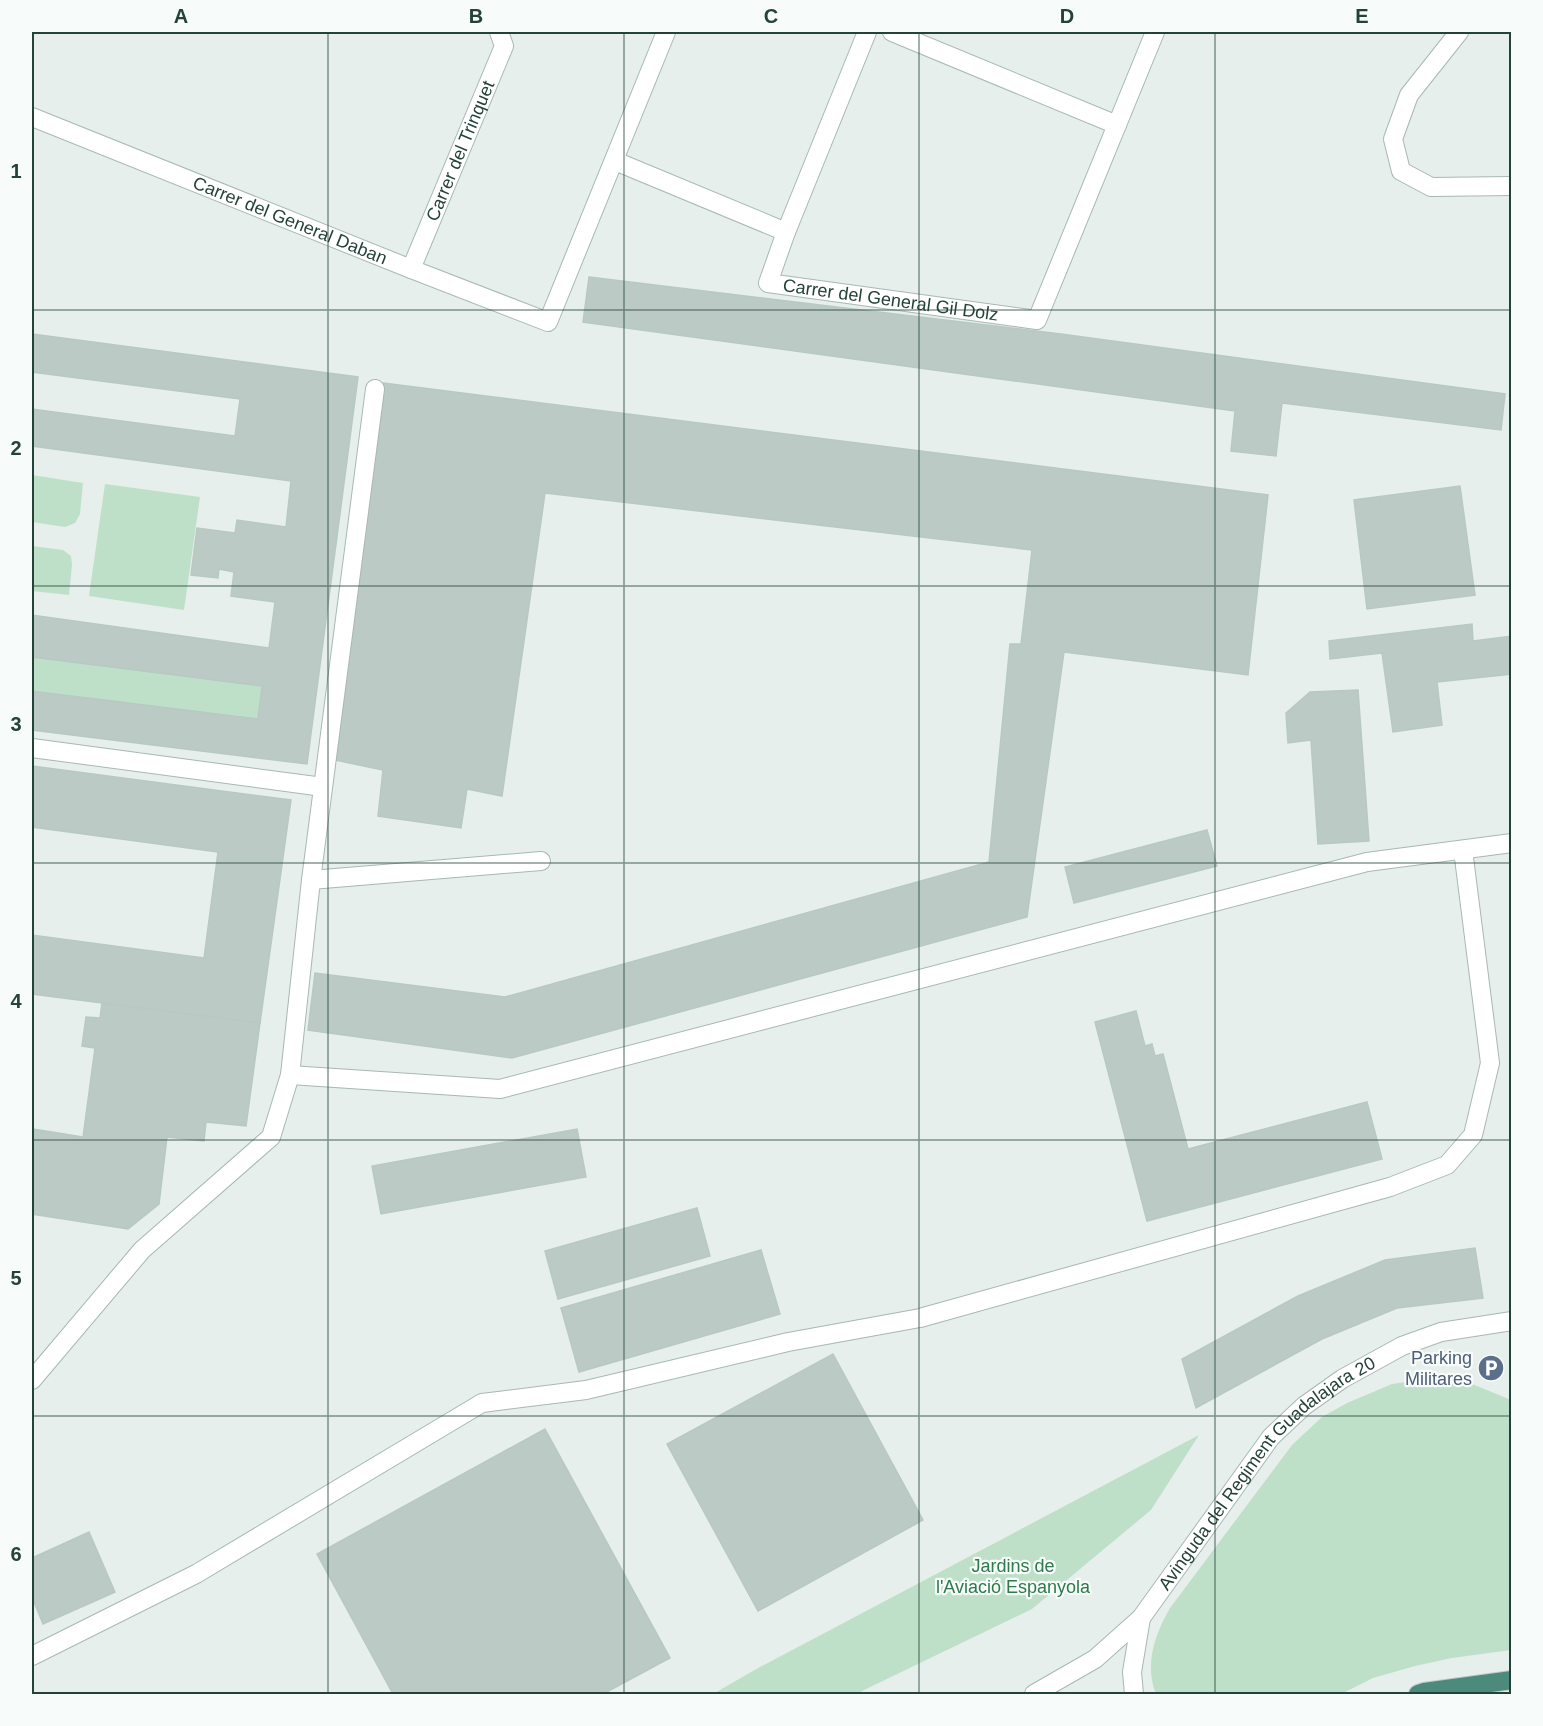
<svg xmlns="http://www.w3.org/2000/svg" width="1543" height="1726" viewBox="0 0 1543 1726" font-family="Arial,sans-serif">
  <rect width="100%" height="100%" fill="#e6efeb"/>
  <!-- green -->
  <g fill="#bfe0c8">
    <path d="M32 475 83 483 80 514 75 523 65 527 32 522Z"/>
    <path d="M105 484 200 497 184 610 89 596Z"/>
    <path d="M32 546 63 550 71 556 72 565 69 595 32 591Z"/>
    <path d="M32 657 262 686 258 719 32 691Z"/>
    <path d="M1413 1381H1465L1511 1400V1650L1452 1658 1415 1666 1373 1678 1341 1694H1156C1144 1665 1155 1634 1170 1608L1292 1445 1322 1417 1347 1403 1392 1384Z"/>
    <path d="M1199 1435 1151 1510 1032 1609 862 1691 859 1694H713L758 1668Z"/>
  </g>
  <!-- building -->
  <g fill="#bbcac4" stroke="#b8c9c2" stroke-width="1.5">
    <path d="M589 277 1061 334 1505 394 1501 430 1282 403 1276 456 1231 451 1235 411 583 322Z"/>
    <path d="M32 334 358 377 307 764 32 730V691L258 719 262 686 32 657V615L269 648 275 602 231 596 234 572 219 569 218 578 191 575 197 528 235 533 237 520 286 527 291 481 32 446V409L235 436 240 399 32 372Z"/>
    <path d="M383 383 1268 495 1248 675 1064 652 1027 917 512 1058 308 1030 315 973 505 997 989 862 1010 644H1021L1032 550 545 493 502 796 467 789 461 828 378 816 383 770 330 759Z"/>
    <path d="M1460 486 1475 595 1367 609 1354 500Z"/>
    <path d="M1472 624 1473 641 1512 636V674L1437 682 1442 725 1393 732 1382 653 1330 659 1329 641Z"/>
    <path d="M1358 690 1369 841 1318 844 1311 740 1288 743 1286 713 1310 692Z"/>
    <path d="M32 766 291 800 260 1023 32 994V935L204 958 218 852 32 827Z"/>
    <path d="M1207 830 1217 866 1074 903 1065 867Z"/>
    <path d="M102 1003 260 1023 246 1126 206 1122 204 1141 167 1137 159 1204 128 1229 32 1214V1129L83 1137 95 1048 82 1046 86 1017 100 1018Z"/>
    <path d="M1136 1011 1145 1046 1152 1044 1155 1056 1163 1054 1188 1149 1367 1102 1382 1159 1147 1221 1095 1022Z"/>
    <path d="M577 1129 586 1177 381 1214 372 1166Z"/>
    <path d="M697 1208 710 1256 558 1299 545 1251Z"/>
    <path d="M1475 1248 1483 1298 1397 1308 1322 1339 1196 1408 1182 1359 1298 1296 1385 1260Z"/>
    <path d="M761 1250 780 1314 579 1372 561 1308Z"/>
    <path d="M833 1354 923 1520 758 1611 667 1444Z"/>
    <path d="M545 1429 670 1658 603 1694H393L317 1554Z"/>
    <path d="M89 1532 115 1592 43 1624 32 1597V1558Z"/>
  </g>
  <g fill="none" stroke-linecap="round" stroke-linejoin="round">
    <defs>
      <g id="service">
        <path d="M1459 32 1409 95 1393 139 1401 171 1431 187 1512 186"/>
        <path d="M32 748 323 787"/>
        <path d="M311 880 375 389"/>
        <path d="M290 1075 500 1089 1367 862 1512 843"/>
        <path d="M32 1380 142 1250 271 1137 290 1075 311 880 541 861"/>
        <path d="M32 1656 196 1574 482 1403 586 1390 788 1342 920 1318 1390 1187 1447 1165 1473 1135 1490 1063 1463 850"/>
      </g>
      <g id="pedestrian">
        <path id="s1" d="M411 269 504 46 499 32"/>
      </g>
      <g id="minor">
        <path d="M892 32 1117 125"/>
        <path id="s2" d="M32 117 411 269 548 322 666 32"/>
        <path id="s3" d="M615 161 786 232 768 283 1037 320 1155 32"/>
        <path d="M786 232 867 32"/>
      </g>
      <g id="tertiary">
        <path id="s4" d="M1034 1694 1095 1659 1141 1618 1271 1437 1304 1406 1342 1379 1402 1346 1441 1332 1512 1321"/>
        <path d="M1134 1694 1132 1672 1141 1618"/>
      </g>
      <path id="trunk" d="M1418 1694 1424 1692 1512 1680"/>
    </defs>
    <!-- service casing -->
    <use href="#service" stroke="#a8b8b2" stroke-width="20"/>
    <!-- pedestrian casing -->
    <use href="#pedestrian" stroke="#a8b8b2" stroke-width="20"/>
    <!-- minor casing -->
    <use href="#minor" stroke="#a8b8b2" stroke-width="20"/>
    <!-- tertiary casing -->
    <use href="#tertiary" stroke="#a8b8b2" stroke-width="20"/>
    <!-- trunk casing -->
    <use href="#trunk" stroke="#c2cac8" stroke-width="20"/>
    <!-- service -->
    <use href="#service" stroke="#fff" stroke-width="18"/>
    <!-- pedestrian -->
    <use href="#pedestrian" stroke="#fff" stroke-width="18"/>
    <!-- minor -->
    <use href="#minor" stroke="#fff" stroke-width="18"/>
    <!-- tertiary -->
    <use href="#tertiary" stroke="#fff" stroke-width="18"/>
    <!-- trunk -->
    <use href="#trunk" stroke="#4c8a7c" stroke-width="18"/>
  </g>
  <!-- grid -->
  <path fill="none" stroke="#24423a" stroke-width="1.5" stroke-opacity="0.55" d="M328 32V1694M624 32V1694M919 32V1694M1215 32V1694M32 310H1512M32 586H1512M32 863H1512M32 1140H1512M32 1416H1512"/>
  <!-- icons -->
  <defs>
    <symbol id="parking-disc" viewBox="-11 -11 22 22"><circle r="9.5" fill="#5c6f8a" stroke="#f7fbf9"/><path d="M-3.5-5.5H1a3.5 3.5 0 0 1 0 7H-1V5.5H-3.5ZM-1-3.4V-.6H.8a1.4 1.4 0 0 0 0-2.8Z" fill="#fff"/></symbol>
  </defs>
  <g fill-rule="evenodd">
    <use href="#parking-disc" x="1476" y="1353" width="30" height="30"/>
  </g>
  <g text-anchor="middle" dominant-baseline="central" stroke-width="4.5" stroke-linejoin="round" paint-order="stroke">
    <!-- street labels -->
    <g font-size="18" fill="#24423a" stroke="#f7fbf9">
      <text stroke="none"><textPath href="#s1" startOffset="128">Carrer del Trinquet</textPath></text>
      <text stroke="none"><textPath href="#s2" startOffset="278">Carrer del General Daban</textPath></text>
      <text stroke="none"><textPath href="#s3" startOffset="363">Carrer del General Gil Dolz</textPath></text>
      <text stroke="none"><textPath href="#s4" startOffset="326">Avinguda del Regiment Guadalajara 20</textPath></text>
    </g>
    <!-- service labels -->
    <g font-size="18" fill="#4e5e75" stroke="#f7fbf9" text-anchor="end">
      <text x="1472" y="1358">Parking<tspan x="1472" dy="21">Militares</tspan></text>
    </g>
    <!-- park labels -->
    <g font-size="18" fill="#2d7a4b" stroke="#f7fbf9">
      <text x="1013" y="1566">Jardins de<tspan x="1013" dy="21">l'Aviació Espanyola</tspan></text>
    </g>
  </g>
  <!-- border -->
  <rect width="1543" height="1726" fill="none" stroke="#f7fbf9" stroke-width="66"/>
  <rect x="33" y="33" width="1477" height="1660" fill="none" stroke="#24423a" stroke-width="2"/>
  <g font-size="20" text-anchor="middle" font-weight="bold" fill="#24423a">
    <text x="181" y="23">A</text>
    <text x="476" y="23">B</text>
    <text x="771" y="23">C</text>
    <text x="1067" y="23">D</text>
    <text x="1362" y="23">E</text>
    <text x="16" y="178">1</text>
    <text x="16" y="455">2</text>
    <text x="16" y="731">3</text>
    <text x="16" y="1008">4</text>
    <text x="16" y="1285">5</text>
    <text x="16" y="1561">6</text>
  </g>
</svg>
